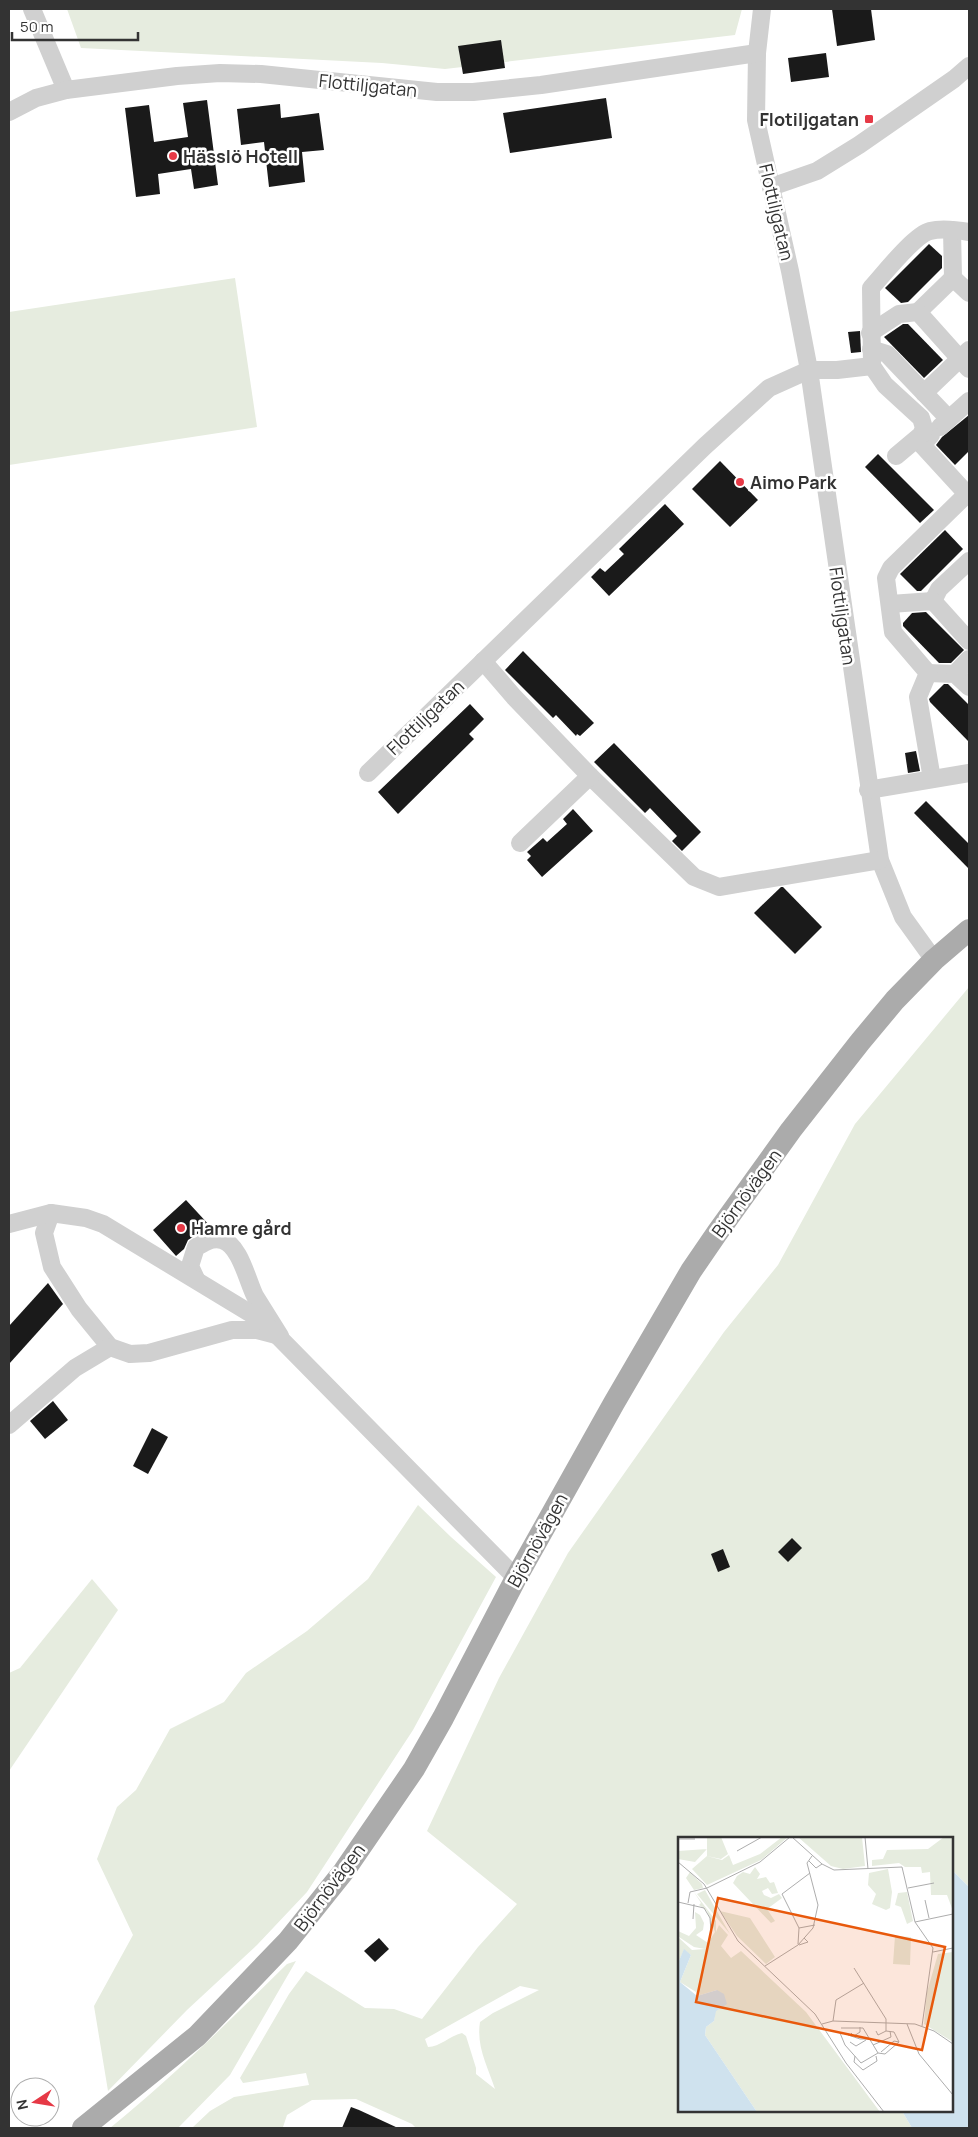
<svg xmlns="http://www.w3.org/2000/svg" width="978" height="2137" viewBox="0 0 978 2137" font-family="Manrope,sans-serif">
  <rect width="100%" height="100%" fill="#fff"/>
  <!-- green -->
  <g fill="#e6ecdf" fill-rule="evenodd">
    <path d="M67 9H742L735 35 445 69 382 63 81 48Z"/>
    <path d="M235 278 257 427 9 465V312Z"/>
    <path d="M969 987V1887L952 1870V1838H679V2111H902L912 2128H416L412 2124 356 2099 312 2100 287 2115 283 2127 277 2128H192L210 2111 234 2097 309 2085 306 2073 243 2083 240 2078 289 1994 306 1971 365 2008 394 2009 422 2019 478 1947 517 1904 427 1831 499 1678 568 1553 724 1332 778 1265 855 1124ZM520 1986 539 1990 493 2013 480 2022C476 2047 488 2067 495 2089L476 2074V2068L466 2036 462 2033C449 2036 440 2047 428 2047L425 2039Z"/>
    <path d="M418 1505 451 1537 496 1577 413 1730 307 1892 257 1945 187 2010 108 2091 94 2006 133 1935 97 1859 117 1807 136 1790 170 1729 224 1702 246 1673 307 1631 368 1579Z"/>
    <path d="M92 1579 118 1610 9 1771V1673L20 1668Z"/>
    <path d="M296 1961 230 2075 178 2128H110C173 2077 229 2021 287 1964Z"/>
  </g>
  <!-- water -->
  <path fill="#cfe2ee" d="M952 1870 969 1887V2128H912L902 2111H952Z"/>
  <!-- building -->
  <g fill="#1a1a1a">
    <path d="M832 9H871L875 40 837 46Z"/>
    <path d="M501 40 505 68 463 74 458 46Z"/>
    <path d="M826 53 829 77 791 82 788 58Z"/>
    <path d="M606 98 612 138 510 153 503 113Z"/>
    <path d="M207 100 218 185 194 189 191 169 158 174 160 194 136 197 125 108 149 105 154 142 188 137 183 103Z"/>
    <path d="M280 104 281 118 319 113 324 150 302 152 305 182 269 187 264 142 241 145 237 109Z"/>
    <path d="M929 244 942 256V268L908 302 901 303 885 288Z"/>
    <path d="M903 324H908L943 360 924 378 884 337Z"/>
    <path d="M860 331 861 352 851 353 848 332Z"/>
    <path d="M969 415V451L955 465 936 445 942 437Z"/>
    <path d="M878 454 934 510 920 523 865 467Z"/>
    <path d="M720 461 758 500 730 527 692 489Z"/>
    <path d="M665 504 684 524 609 596 591 577 600 568 605 572 624 554 619 549Z"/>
    <path d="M945 530 963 549 921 591H917L900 574Z"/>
    <path d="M926 612 964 650 951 663H939L903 626V623L912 613Z"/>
    <path d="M523 651 594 723 580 736 577 734 576 736 556 715 553 718 505 670Z"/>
    <path d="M944 684H948L969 705V742L930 702 929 699Z"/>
    <path d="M470 704 484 719 469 734 474 739 398 814 378 792Z"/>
    <path d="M614 743 701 832 682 851 672 841 677 836 650 808 645 813 594 762Z"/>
    <path d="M916 751 920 771 908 773 905 753Z"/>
    <path d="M926 801 969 844V869L914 813Z"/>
    <path d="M573 809 593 831 542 877 527 860 531 856 527 852 543 838 547 842 567 824 563 819Z"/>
    <path d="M781 887H783L822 927 795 954 754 913Z"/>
    <path d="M186 1200 210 1226 188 1240 184 1249 176 1256 153 1230Z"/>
    <path d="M48 1283 63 1304 9 1364V1326Z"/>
    <path d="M53 1401 68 1420 45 1439 30 1421Z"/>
    <path d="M152 1428 168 1437 148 1474 133 1466Z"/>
    <path d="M792 1538 802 1548 788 1562 778 1552Z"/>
    <path d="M723 1549 730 1567 718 1572 711 1554Z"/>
    <path d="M379 1938 389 1949 375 1962 364 1951Z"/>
    <path d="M351 2107 359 2110 398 2128H342Z"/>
  </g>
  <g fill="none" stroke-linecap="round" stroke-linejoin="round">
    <!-- minor -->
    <g stroke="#d0d0d0" stroke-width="18">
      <path d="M32 9 66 90"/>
      <path d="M762 9 757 53 756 120 790 271 809 370 880 860 903 917 934 960"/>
      <path d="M9 112 36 98 66 90 177 76 220 73 261 74 437 92H473L541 85 757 53"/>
      <path d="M771 187 817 171 859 145 954 79 969 66"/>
      <path d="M952 230 953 278 969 293"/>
      <path d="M918 312 953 278"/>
      <path d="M870 333 899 314 918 312 969 369"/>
      <path d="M871 349 887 354 949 419"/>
      <path d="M872 366 871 288C883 275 914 235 930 231 942 228 957 230 969 232"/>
      <path d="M924 393 969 350"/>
      <path d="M940 427 969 401"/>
      <path d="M931 435 922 445 966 493"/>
      <path d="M933 601 939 589 969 561"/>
      <path d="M890 604 933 601 969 641"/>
      <path d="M483 661 514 697 590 776 694 877 719 887 880 860"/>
      <path d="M928 673 955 674 969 687"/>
      <path d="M955 674 969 659"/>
      <path d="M368 773 705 446 769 388 809 370H837L872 366 885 385 921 418 924 428 921 435 896 456"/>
      <path d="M932 779 918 697 928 673 893 632 886 578 891 568 969 492"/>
      <path d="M868 790 969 773"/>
      <path d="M520 843 590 776"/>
      <path d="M51 1213 44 1233 52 1267 79 1309 110 1347 130 1354 149 1353 232 1330H257L280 1336C272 1323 263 1309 255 1296 247 1280 240 1245 222 1240 212 1237 205 1243 196 1247L190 1266 196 1279"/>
      <path d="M9 1224 51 1213 86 1218 103 1224 263 1321 516 1578"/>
      <path d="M9 1425 75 1368 110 1347"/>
    </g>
    <!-- major -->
    <path stroke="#ababab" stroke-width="22" d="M83 2128 197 2036 288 1941 344 1871 414 1769 443 1718 516 1578 614 1403 691 1271 717 1233 791 1130 860 1042 895 1000 934 960 969 930"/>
  </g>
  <!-- markers -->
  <g fill="#e63946" stroke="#fff" stroke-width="2">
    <rect x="864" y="114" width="10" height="10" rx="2.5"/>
    <circle cx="173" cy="156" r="5"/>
    <circle cx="740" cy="482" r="5"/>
    <circle cx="181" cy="1228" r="5"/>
  </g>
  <g text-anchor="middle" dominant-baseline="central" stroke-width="5" stroke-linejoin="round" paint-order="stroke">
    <!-- street labels -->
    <g font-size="18" fill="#333" stroke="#fff">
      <text transform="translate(368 85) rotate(6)">Flottiljgatan</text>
      <text transform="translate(777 212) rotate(77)">Flottiljgatan</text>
      <text transform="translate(843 616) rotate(82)">Flottiljgatan</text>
      <text transform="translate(425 717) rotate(-44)">Flottiljgatan</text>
      <text transform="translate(746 1193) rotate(-54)">Björnövägen</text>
      <text transform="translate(537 1540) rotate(-61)">Björnövägen</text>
      <text transform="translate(329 1887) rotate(-53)">Björnövägen</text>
    </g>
    <!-- poi labels -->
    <g font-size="18" font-weight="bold" fill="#333" stroke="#fff" text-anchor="start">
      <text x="859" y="119" text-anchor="end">Flotiljgatan</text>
      <text x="183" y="156">Hässlö Hotell</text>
      <text x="750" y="482">Aimo Park</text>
      <text x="191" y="1228">Hamre gård</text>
    </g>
  </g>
  <!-- overview -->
  <g transform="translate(678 1837)">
    <rect width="275" height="275" fill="#fff"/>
    <path d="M29 0H43L50 17 43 22 29 19 44 23 51 18 55 28 82 17 104 0H110L83 23 29 48 14 32 29 19ZM120 0H184L187 29 165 32 153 29ZM266 0H275V74L269 58H253L252 35 244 36 243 30H227L221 26 194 29V23L205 22 209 13 250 12ZM29 12 17 25 0 22V14ZM77 30 82 37 79 42 88 40 92 46 96 45 100 56 94 57 90 51 84 54 86 58 93 61 101 57 104 61 89 72 97 84 93 86 55 46 59 39 65 35 72 37ZM210 32 214 55 212 71 208 73 194 67 198 57 190 48 191 36ZM12 35 24 47 25 51 16 53 8 41ZM27 53 41 78 52 97 19 57ZM16 55 38 84V95L41 88 50 98 43 109 53 121 63 114 128 175 202 275H79L27 198 28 190 36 184 39 153 19 159 18 155 2 145 13 118 6 113 0 126V100L14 113 27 112 16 110 1 100 0 94 11 99 18 91 17 75 22 78 26 86 25 93 18 98 30 106 37 95 29 74 21 68 23 66ZM229 55 235 84 229 87 223 70 217 68 220 56ZM42 74 72 81 97 120 88 127 59 99ZM217 99 233 100 232 128 215 127ZM275 115V205L246 187 249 155 260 117Z" fill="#e6ecdf"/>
    <path d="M6 112 13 118 2 145 19 159 39 153 46 157 49 167 38 174 36 184 28 190 27 198 79 275H0V126Z" fill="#cfe2ee"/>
    <path fill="none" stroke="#adadad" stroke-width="1" d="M114 0 144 27 156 33 224 30 237 85 255 111 244 189M187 0 190 32M0 2H17M59 14 84 0M131 24 138 31 144 27M0 25 26 47 60 104 137 177 168 226 206 275M230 51 256 46M247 63 251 81M0 65 26 71 32 81 33 94M10 66 12 55 29 51 82 25 112 0M15 82 16 67M237 85 275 77M121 91 104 57 132 36M120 107 121 91 137 88M121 108 130 105 126 101M255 115 275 111M87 129 120 108 135 91 140 68 129 26 134 19M176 131 208 182V194L200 198 198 194M155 184 158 163 186 146M144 187 155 184 237 187 256 194 275 207M229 187 241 217 275 258M162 196 167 208 183 226 200 216 185 191H163M173 196 176 199 182 195V190M170 198 182 202H193M172 205 178 209 188 203M195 208 213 200 212 194M203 215 216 204 221 205M200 216 207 217 221 205 216 195 208 194M177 219 176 225 185 233 199 224 198 219"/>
    <path fill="#e8590c" fill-opacity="0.15" stroke="#e8590c" stroke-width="2.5" d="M40 61 267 110 244 213 18 165Z"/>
    <rect width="275" height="275" fill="none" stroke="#333" stroke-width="2.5"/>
  </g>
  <!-- border -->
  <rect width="978" height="2137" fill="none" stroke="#333333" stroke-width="20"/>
  <!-- north arrow -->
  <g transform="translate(35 2102) rotate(258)"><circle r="24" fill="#ffffff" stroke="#adadad"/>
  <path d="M0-4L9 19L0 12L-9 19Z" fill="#e63946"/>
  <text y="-8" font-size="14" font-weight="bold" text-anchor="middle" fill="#333333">N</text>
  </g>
  <!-- scale -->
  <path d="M12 32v8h126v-8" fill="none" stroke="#333333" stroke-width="2.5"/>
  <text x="20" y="32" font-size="15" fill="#333333" stroke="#ffffff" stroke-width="4" paint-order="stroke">50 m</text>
</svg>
